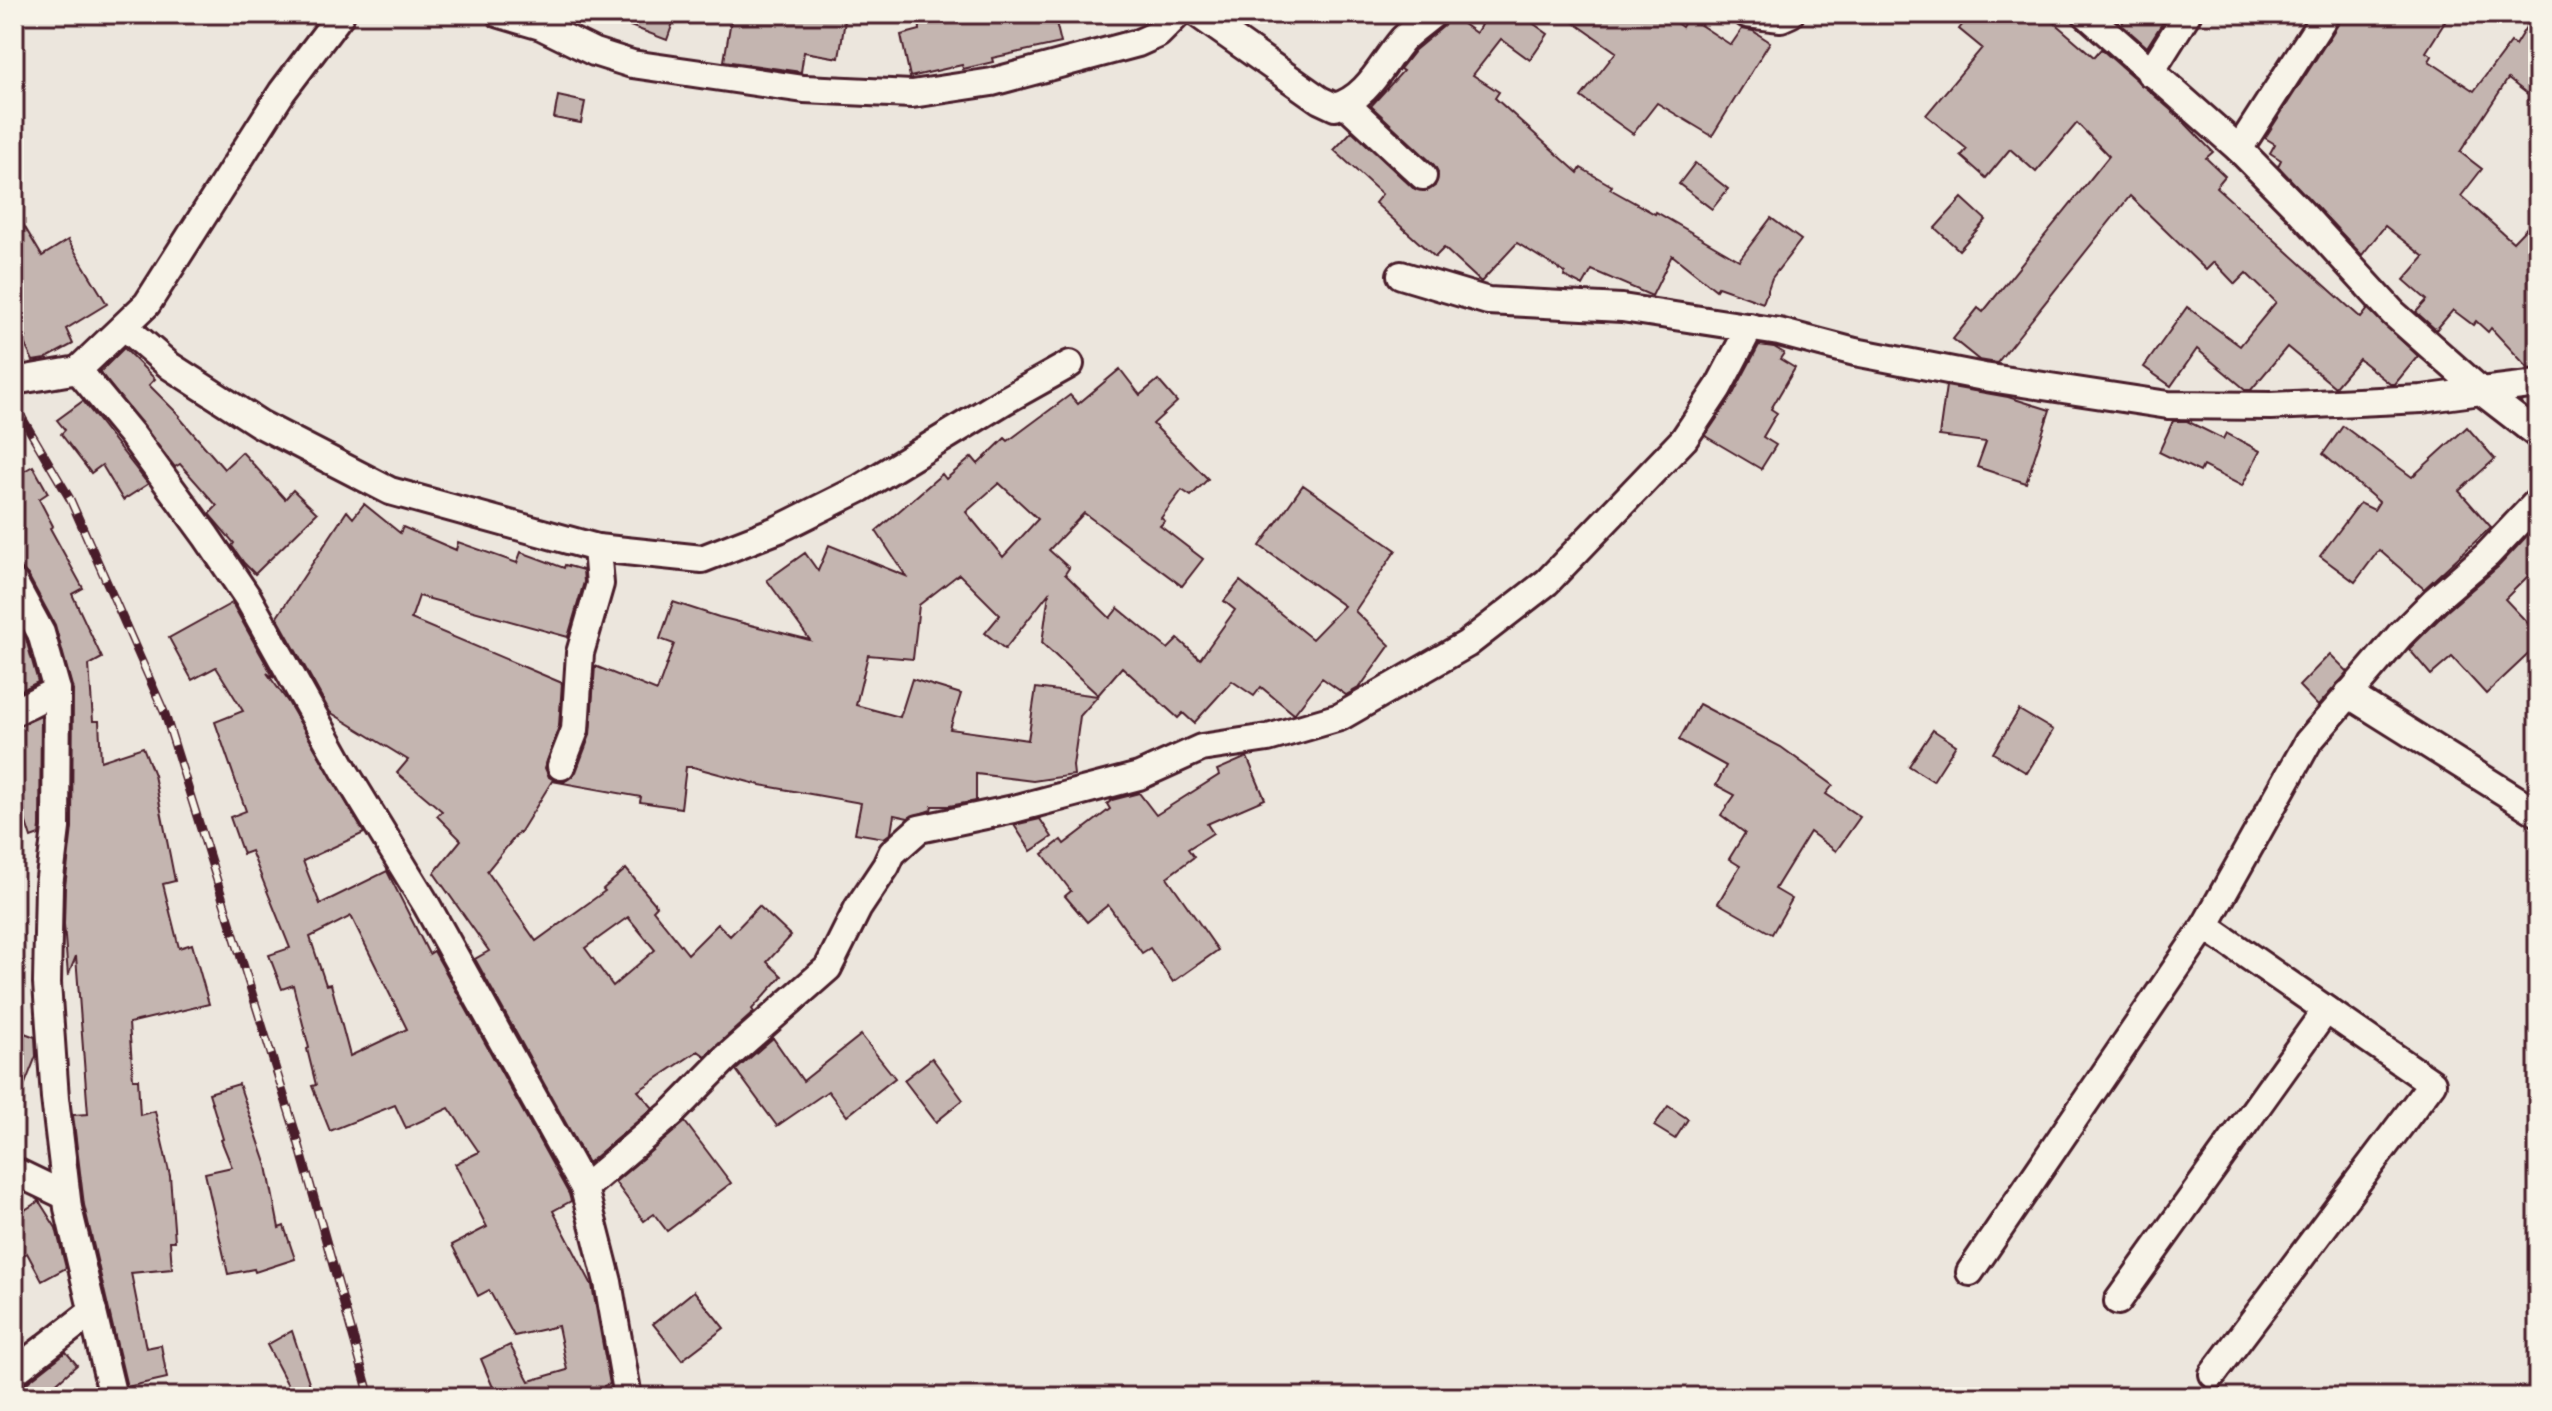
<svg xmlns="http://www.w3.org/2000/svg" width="2552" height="1411" viewBox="0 0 2552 1411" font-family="'Patrick Hand',sans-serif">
  <rect width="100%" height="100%" fill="#ece6dd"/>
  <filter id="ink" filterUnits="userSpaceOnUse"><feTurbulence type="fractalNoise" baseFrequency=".0125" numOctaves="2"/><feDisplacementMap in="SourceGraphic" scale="16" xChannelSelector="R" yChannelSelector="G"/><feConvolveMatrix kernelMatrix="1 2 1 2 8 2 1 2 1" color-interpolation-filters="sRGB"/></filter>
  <g filter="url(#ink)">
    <!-- building -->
    <g fill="#c4b5b0" stroke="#4a1f2b" stroke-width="2" fill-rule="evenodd">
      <path d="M604 14H676L667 40 604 16Z"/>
      <path d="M732 14 770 18V14H846L839 58 804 52 801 72 724 61Z"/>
      <path d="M919 14H1054L1061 43 992 58 993 62 963 69 962 65 910 77 901 35 920 30Z"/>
      <path d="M1449 14 1476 33 1481 25 1465 14H1520L1548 34 1530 60 1501 39 1473 75 1499 92 1495 98 1578 173 1581 168 1612 186 1610 189 1655 214 1656 212 1739 260 1771 218 1801 240 1772 278 1763 303 1718 287 1716 290 1672 255 1652 296 1592 270 1583 286 1564 276 1565 273 1517 243 1481 282 1444 248 1435 257 1375 203 1382 194 1334 150 1352 131 1413 188 1427 191 1435 186 1438 172 1434 165 1371 106 1403 71 1400 69 1415 50 1444 26Z"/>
      <path d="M1562 14H1664L1682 27 1688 17 1731 45 1742 29 1753 31 1770 42 1712 136 1657 103 1633 134 1581 97 1616 52Z"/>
      <path d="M1971 14H2044L2094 57 2101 49 2180 118 2213 152 2206 158 2225 176 2216 187 2361 318 2368 309 2418 356 2395 384H2390L2359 359 2335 387 2287 347 2251 390H2246L2197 349 2171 386 2144 367 2187 307 2240 346 2276 302 2246 273 2235 284 2214 262 2206 270 2130 196 1997 363 1979 360 1953 339 1978 308 1983 312 2109 156 2077 123 2036 172 2010 149 1986 178 1961 156 1967 149 1926 115 1982 48 1959 29Z"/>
      <path d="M2130 14H2168L2147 47 2121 24Z"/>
      <path d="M2342 14H2450L2426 52 2432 56 2429 61 2474 91 2511 42 2515 45 2534 14H2538V102L2508 79 2460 152 2482 169 2461 196 2513 242 2538 216V368L2529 369 2491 328 2488 332 2476 321 2473 325 2453 310 2436 330 2416 312 2427 300 2404 280 2424 257 2385 226 2362 255 2278 166 2281 160 2270 153 2275 144 2265 138 2339 23Z"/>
      <path d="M558 96 585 102 581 123 554 118Z"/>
      <path d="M1695 163 1728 189 1712 209 1679 184Z"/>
      <path d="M1962 198 1986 220 1959 250 1935 228Z"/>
      <path d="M14 209 42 256 68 240 107 304 66 329 73 344 45 359 33 361 22 339 26 337 14 318Z"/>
      <path d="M1759 345 1774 347 1784 353 1780 359 1795 368 1771 409 1777 413 1763 437 1776 445 1761 469 1705 436 1732 396Z"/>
      <path d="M124 348 155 379 149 385 180 416 179 417 224 469 242 452 285 499 293 490 317 513 255 574 244 563 232 546 234 543 209 514 217 506 180 464 175 467 100 372Z"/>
      <path d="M1120 369 1140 395 1158 380 1177 402 1153 424 1208 479 1191 496 1182 490 1161 518 1165 521 1160 526 1203 559 1182 586 1084 513 1049 550 1069 568 1065 574 1110 618 1118 608 1168 649 1178 639 1200 659 1235 610 1224 601 1240 581 1312 639 1344 606 1260 546 1303 485 1396 550 1355 611 1390 645 1360 687 1346 695 1322 678 1294 714 1261 687 1254 696 1232 681 1194 723 1183 713 1178 718 1122 667 1098 695 1042 643 1049 593 1005 649 985 633 1000 615 959 574 919 605 913 659 868 655 856 705 900 717 912 679 961 694 950 729 1028 740 1036 688 1098 696 1080 716 1073 766 1074 775 1033 781 976 774V801L949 806H932L931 810 908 818 894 815 891 833 884 838 855 833 861 803 760 785 693 767H686L681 808 640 802 641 797 552 781 520 833 519 832 487 871 536 941 605 891 603 889 626 869 657 906 653 910 688 954 718 924 730 936 759 906 791 936 767 962 782 976 752 1009 754 1012 705 1056 698 1051 638 1091 653 1108 588 1163 475 959 489 951 434 873 461 840 437 816 442 811 397 773 408 760 330 712 277 617 347 511 353 518 364 504 400 533 403 527 456 550 458 542 517 563 521 552 564 568 565 565 583 570 584 582 568 637 419 596 411 619 562 683 559 726 545 768 549 777 556 781 564 782 576 772 590 735 595 666 657 691 674 644 660 639 673 602 719 617 810 640 767 580 805 553 818 571 829 545 906 576 876 531 942 474 946 479 972 457 978 464 1005 438 1008 441 1070 395 1078 404ZM999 483 1038 519 1003 557 966 512ZM628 917 655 950 613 986 585 948Z"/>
      <path d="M1946 386 2008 397 2050 410 2026 483 1977 467 1986 442 1939 436Z"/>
      <path d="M83 401 148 484 123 500 102 465 91 473 61 434 65 430 57 420Z"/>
      <path d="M2173 421H2187L2223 439 2226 433 2260 451 2242 486 2203 466 2200 472 2159 452Z"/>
      <path d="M2343 426 2412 477 2467 427 2495 459 2459 491 2491 527 2424 589 2379 550 2355 582 2320 556 2360 503 2374 510 2379 502 2323 454Z"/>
      <path d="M14 453 24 471 33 466 48 493 39 499 53 526 50 528 83 588 72 594 102 658 89 665 93 721H99L101 761 143 747 154 775 175 881 163 884 179 948 192 944 209 1004 129 1023 133 1079H138L140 1115 155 1111 170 1176 175 1241H170L172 1269 131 1273 146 1348 161 1345 167 1378 127 1387 84 1205 73 1115 88 1114 76 956 68 976 64 924 65 887 72 828 73 690 55 625 28 575 22 569 14 567Z"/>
      <path d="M2538 524V566L2505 599 2538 634V645L2486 694 2452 657 2431 675 2409 649 2446 612 2499 566Z"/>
      <path d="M232 603 274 678 267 673 288 702 364 833 303 861 320 904 387 871 429 954 434 951 569 1194 571 1201 553 1211 592 1285 610 1384 604 1386 606 1397H497L481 1359 510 1345 529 1381 567 1370 558 1326 514 1336 489 1290 478 1296 452 1245 487 1227 455 1164 479 1152 449 1108 406 1128 395 1105 330 1131 312 1086 316 1085 307 1049 309 1048 293 985 282 989 269 955 290 948 251 851 243 854 230 817 246 811 215 722 243 711 216 667 192 680 169 638ZM351 916 407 1029 350 1056 331 984 326 985 310 937Z"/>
      <path d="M14 617 26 639 38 682 14 694Z"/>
      <path d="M2330 654 2348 672 2318 706 2299 686Z"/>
      <path d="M1699 704 1781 747 1833 785 1826 794 1860 817 1836 851 1810 832 1775 889 1792 899 1772 934 1718 903 1740 866 1729 859 1745 833 1721 815 1735 795 1716 785 1726 766 1679 740Z"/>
      <path d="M2019 710 2053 730 2027 773 1993 753Z"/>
      <path d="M41 716 40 827 39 835 31 838 14 785V728Z"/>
      <path d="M1933 730 1956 745 1933 781 1909 766Z"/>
      <path d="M1247 757 1265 799 1207 824 1213 833 1188 849 1194 857 1167 877 1218 950 1173 982 1150 948 1142 953 1108 905 1087 922 1065 896 1071 891 1043 854 1061 840 1064 844 1110 809 1107 804 1112 800 1139 793 1156 815 1219 775 1217 770Z"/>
      <path d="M1040 819 1052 837 1031 851 1014 825Z"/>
      <path d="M14 1029 35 1037 36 1056 15 1109Z"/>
      <path d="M861 1035 895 1078 847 1116 828 1091 777 1126 736 1070 773 1038 803 1081Z"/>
      <path d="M932 1058 963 1100 936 1122 904 1080Z"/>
      <path d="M239 1084 267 1166 279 1228 284 1226 295 1259 255 1272 254 1269 228 1274 205 1173 232 1167 221 1140 223 1139 209 1093Z"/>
      <path d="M1668 1106 1688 1119 1675 1139 1654 1126Z"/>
      <path d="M685 1122 731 1183 667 1231 654 1214 644 1221 615 1182Z"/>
      <path d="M39 1201 56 1228 66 1268 42 1281 27 1253 14 1261V1217Z"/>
      <path d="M694 1291 724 1328 682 1360 653 1324Z"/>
      <path d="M292 1331 314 1397H294L267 1345Z"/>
      <path d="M66 1352 77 1365 41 1397H14V1388L24 1385Z"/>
    </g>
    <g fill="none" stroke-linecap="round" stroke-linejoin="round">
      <defs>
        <g id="minor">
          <path d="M500 14 541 26 594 52 632 64 804 89 912 94 992 82 1138 43 1158 34 1178 14"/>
          <path d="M1198 14 1320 100 1335 107C1368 98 1382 63 1403 39 1412 30 1424 22 1433 14"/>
          <path d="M1747 14 1781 18 1790 14"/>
          <path d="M2086 14 2239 149 2298 209 2393 313 2481 391 2538 384"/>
          <path d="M2150 73 2187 14"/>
          <path d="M1346 104 1423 176"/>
          <path d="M2239 149 2326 14"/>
          <path d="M1401 275 1488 301 1622 308 1779 332 1855 352 1984 377 2168 405 2271 406 2422 399 2481 391 2538 435"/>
          <path d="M125 327 170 366 260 424 390 491 597 548 702 559 779 529 861 488 1004 401 1070 364"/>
          <path d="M78 370 147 304 282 92 341 14"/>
          <path d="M14 381 78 370 132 435 206 536 248 598 347 775 426 904 584 1188 608 1282 628 1397"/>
          <path d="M14 583 41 633 57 690 56 828 49 886 47 983 55 1098 68 1208 113 1397"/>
          <path d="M2348 694 2538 813"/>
          <path d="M14 712 57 690"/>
          <path d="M561 766 575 730 580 653 600 584 597 548"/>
          <path d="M2205 926 2432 1083 2213 1374"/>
          <path d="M14 1171 66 1196"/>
          <path d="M584 1188 672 1113 726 1058 828 968 858 908 886 866 892 853 919 829 1014 809 1139 776 1201 748 1268 738 1340 717 1467 644 1547 582 1684 439 1718 388 1750 327"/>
          <path d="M1970 1272 2205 926 2308 742 2400 635 2435 600 2487 555 2538 501"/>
          <path d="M2118 1301 2326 1010"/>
          <path d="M14 1372 93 1311"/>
        </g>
      </defs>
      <!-- minor casing -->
      <use href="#minor" stroke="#4a1f2b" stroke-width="32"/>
      <!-- minor -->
      <use href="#minor" stroke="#f7f3e8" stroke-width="26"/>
      <defs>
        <path id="rail" d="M14 404 70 499 165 714 296 1134 370 1397"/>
      </defs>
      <!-- rail casing -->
      <use href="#rail" stroke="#4a1f2b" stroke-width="9"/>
      <!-- rail -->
      <use href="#rail" stroke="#f7f3e8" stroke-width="6" stroke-dasharray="18" stroke-linecap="butt"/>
    </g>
  </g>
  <!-- margin -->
  <rect width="2552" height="1411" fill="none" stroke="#f7f3e8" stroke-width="48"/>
  <rect x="24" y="24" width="2504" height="1363" fill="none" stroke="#4a1f2b" stroke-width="3" filter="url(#ink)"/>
</svg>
